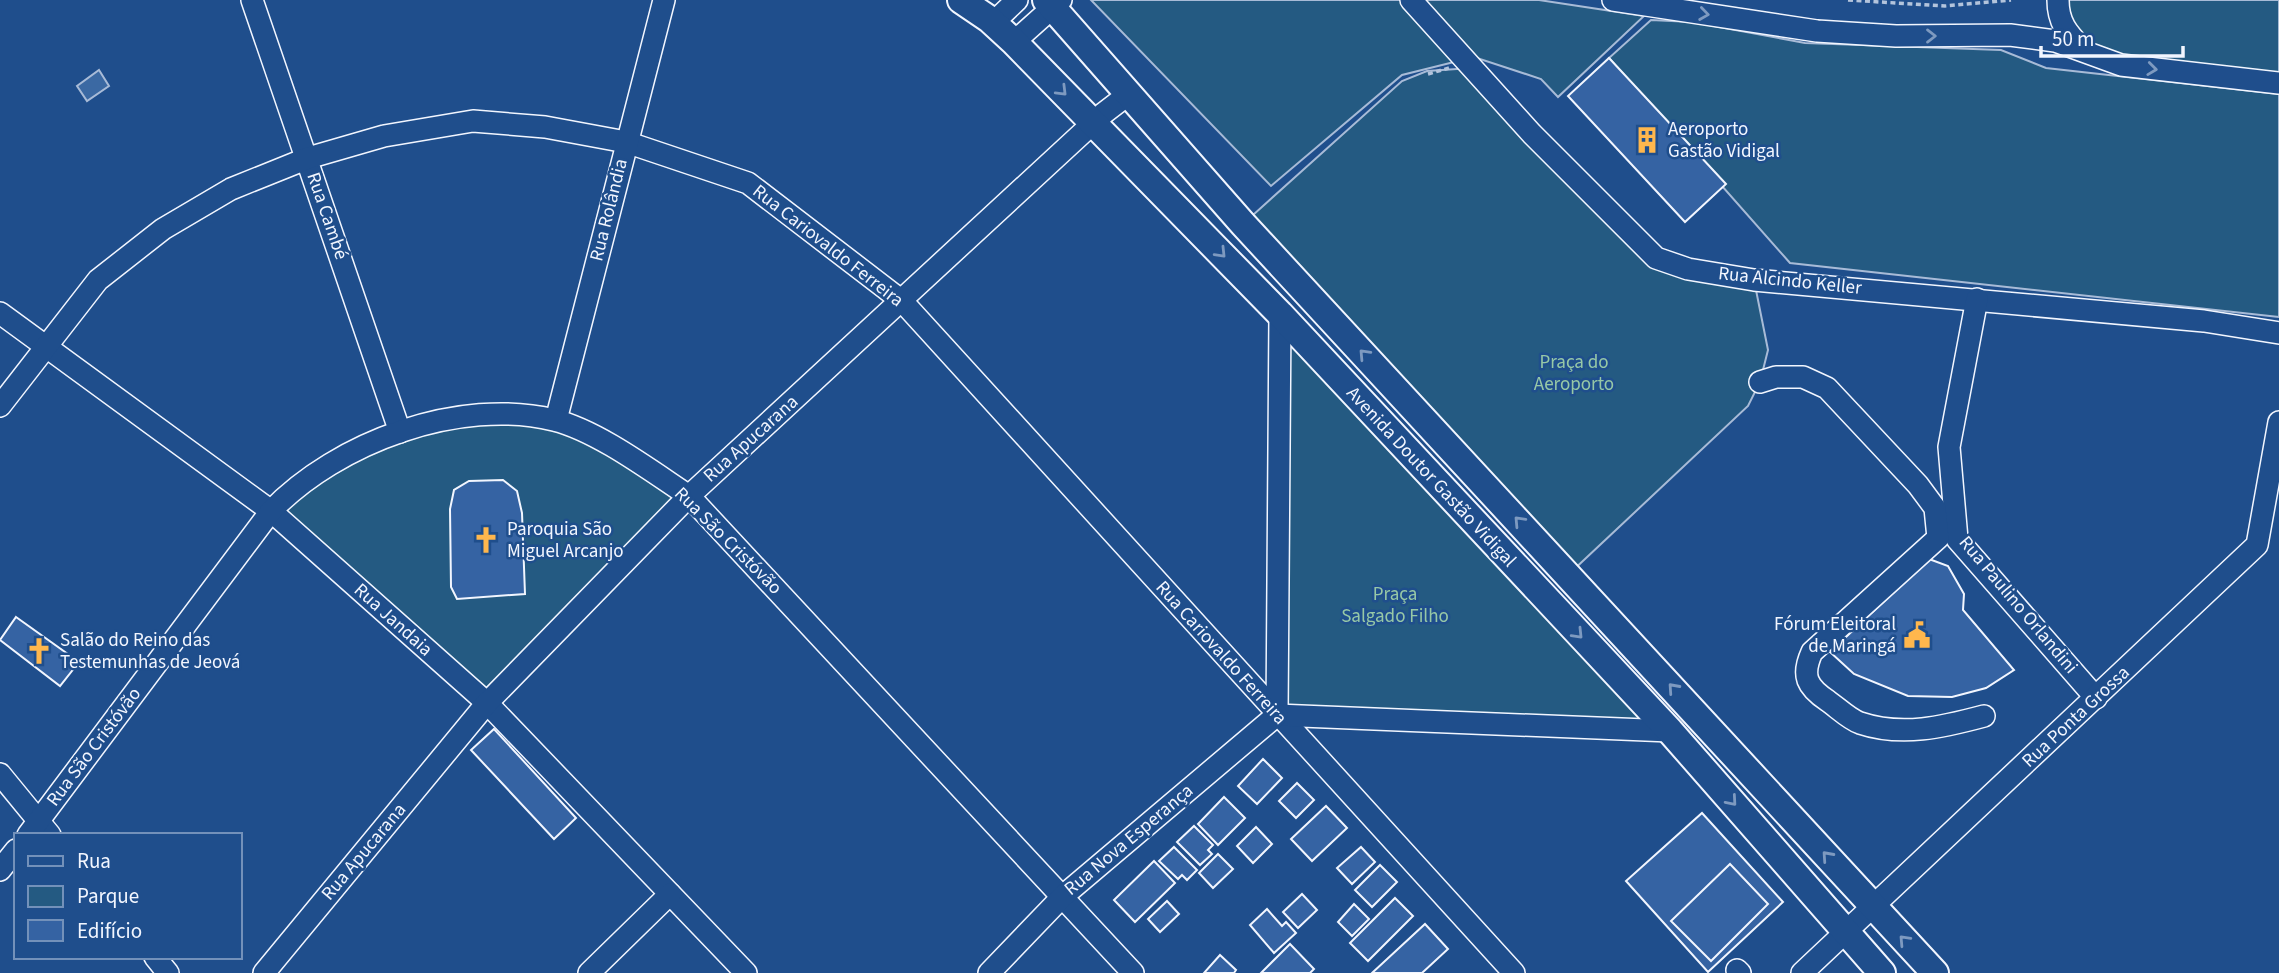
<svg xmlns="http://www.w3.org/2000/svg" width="2279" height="973" viewBox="0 0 2279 973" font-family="'Source Sans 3',sans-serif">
  <rect width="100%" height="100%" fill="#1f4e8c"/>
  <!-- green -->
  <g fill="#245a82" stroke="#a8bbd7" stroke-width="2">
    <path d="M1091 0H1539L1644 16 1558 97 1541 79 1474 57 1402 75 1271 186Z"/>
    <path d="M2063 0H2279V77C2239 73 2114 69 2087 47 2070 33 2067 20 2063 0Z"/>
    <path d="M1651 20 1692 22 1805 43 2001 50 2046 68 2279 94V317L1790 263 1609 58Z"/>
    <path d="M1472 68 1656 258 1754 280 1768 350 1760 382 1748 406 1569 574 1243 224 1402 81 1427 71Z"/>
    <path d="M1280 314 1670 731 1277 715Z"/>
    <path d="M440 420H556L687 495 487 703 271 511 290 490Z"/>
  </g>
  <!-- water -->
  <path fill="#3b69a3" stroke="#a8bbd7" stroke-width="2" d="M99 70 109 86 87 101 77 86Z"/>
  <!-- building -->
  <g fill="#3563a3" stroke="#f2f6ff" stroke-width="2">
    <path d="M1609 58 1726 184 1685 222 1568 96Z"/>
    <path d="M503 480 517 491 522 513 525 594 457 599 451 587 450 509 454 490 469 481Z"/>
    <path d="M1929 559 1948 566 1964 594 1963 610 2014 670 1986 688 1952 697 1908 696 1854 674 1830 652Z"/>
    <path d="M16 617 79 662 60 686 0 640Z"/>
    <path d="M494 729 576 818 554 839 471 750Z"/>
    <path d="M1263 759 1282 778 1257 804 1238 786Z"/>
    <path d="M1297 783 1314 800 1296 818 1279 801Z"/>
    <path d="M1224 797 1245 818 1218 845 1198 824Z"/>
    <path d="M1326 806 1347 828 1312 861 1291 839Z"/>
    <path d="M1702 813 1783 902 1708 972 1626 881Z"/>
    <path d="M1194 826 1213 845 1208 850 1212 854 1200 865 1177 842Z"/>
    <path d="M1256 827 1272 844 1253 863 1237 846Z"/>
    <path d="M1174 847 1197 870 1187 880 1182 875 1178 879 1159 861Z"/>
    <path d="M1361 847 1375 862 1352 884 1337 868Z"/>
    <path d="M1218 854 1233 869 1213 888 1199 873Z"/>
    <path d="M1154 861 1175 883 1135 922 1114 900Z"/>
    <path d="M1730 864 1768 904 1711 961 1671 921Z"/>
    <path d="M1380 865 1397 882 1372 907 1355 890Z"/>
    <path d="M1302 894 1317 910 1298 928 1283 912Z"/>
    <path d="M1395 898 1413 916 1368 961 1350 943Z"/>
    <path d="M1167 901 1179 914 1160 932 1148 919Z"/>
    <path d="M1354 904 1369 919 1352 936 1338 922Z"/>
    <path d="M1267 909 1282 926 1286 922 1296 933 1274 953 1250 925Z"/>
    <path d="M1425 924 1448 949 1422 973H1372Z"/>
    <path d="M1290 944 1314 969 1310 973H1261Z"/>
    <path d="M1220 955 1236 970 1234 973H1204Z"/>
  </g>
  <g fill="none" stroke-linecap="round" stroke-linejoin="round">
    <defs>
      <g id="minor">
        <path d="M252 0 400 432"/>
        <path d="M1411 0 1532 134 1656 258 1688 269 1754 280 2204 321 2279 333"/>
        <path d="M1613 0 1817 31 1896 36 2010 35 2055 41 2121 65 2279 83"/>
        <path d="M2058 0C2058 22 2067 33 2082 48"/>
        <path d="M993 23 1017 0"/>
        <path d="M1014 42 1061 0"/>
        <path d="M1977 299 1949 447 1957 539 2096 698"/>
        <path d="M0 313 271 511 487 703 746 973"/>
        <path d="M1760 382 1776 377H1803L1827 388 1918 485 1935 508 1938 538 1812 652C1801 676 1807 687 1828 701 1838 708 1849 719 1860 723 1902 737 1943 727 1984 716"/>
        <path d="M0 406 98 280 163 229 231 189 308 158 384 136 473 121 545 127 626 142 748 183 902 301 1514 973"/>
        <path d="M556 420 664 0"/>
        <path d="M1277 715 1280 314"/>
        <path d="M1277 715 1670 731"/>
        <path d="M0 774 50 835"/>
        <path d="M28 835 271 511C337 442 460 397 554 420 598 431 651 471 689 496L1133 973"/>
        <path d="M0 870 16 850"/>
        <path d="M155 957 168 973"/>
        <path d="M1737 970 1740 973"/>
        <path d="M264 973 487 703 689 496 1104 113 1130 93"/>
        <path d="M589 973 670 894"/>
        <path d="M989 973 1063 896 1277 715"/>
        <path d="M1802 973 2257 545 2279 422"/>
      </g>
      <g id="major">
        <path d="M961 0 989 19 1014 42 1280 314 1670 731 1882 973"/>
        <path d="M1046 0 1243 224 1935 973"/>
      </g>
    </defs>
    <!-- minor casing -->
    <use href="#minor" stroke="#f2f6ff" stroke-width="24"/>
    <!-- major casing -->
    <use href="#major" stroke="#f2f6ff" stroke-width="30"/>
    <!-- path -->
    <g stroke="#b3c4dc" stroke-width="3.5" stroke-dasharray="5 3.5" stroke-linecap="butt">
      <path d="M1848 0 1945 6 2011 0"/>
      <path d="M1428 74 1449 68"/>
    </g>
    <!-- minor -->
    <use href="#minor" stroke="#1f4e8c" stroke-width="21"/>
    <!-- major -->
    <use href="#major" stroke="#1f4e8c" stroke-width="26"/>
  </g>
  <!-- one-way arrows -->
  <defs><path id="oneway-chevron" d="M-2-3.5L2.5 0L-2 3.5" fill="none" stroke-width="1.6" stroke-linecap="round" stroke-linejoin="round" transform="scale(1.75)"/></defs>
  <g stroke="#7e9ac0">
    <use href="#oneway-chevron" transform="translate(1704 14) rotate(8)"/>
    <use href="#oneway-chevron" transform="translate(1931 36)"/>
    <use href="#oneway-chevron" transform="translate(2152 69) rotate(7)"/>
    <use href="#oneway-chevron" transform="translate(1062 91) rotate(45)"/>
    <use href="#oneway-chevron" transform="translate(1221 253) rotate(46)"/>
    <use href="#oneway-chevron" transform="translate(1364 354) rotate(-133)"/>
    <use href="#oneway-chevron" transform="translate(1519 521) rotate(-133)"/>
    <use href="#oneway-chevron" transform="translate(1578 634) rotate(46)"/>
    <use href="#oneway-chevron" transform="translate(1673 688) rotate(-132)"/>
    <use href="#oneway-chevron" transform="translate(1732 801) rotate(49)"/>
    <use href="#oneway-chevron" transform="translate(1827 856) rotate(-132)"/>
    <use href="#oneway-chevron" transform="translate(1904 940) rotate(-133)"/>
  </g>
  <!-- icons -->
  <defs>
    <symbol id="building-bare" viewBox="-9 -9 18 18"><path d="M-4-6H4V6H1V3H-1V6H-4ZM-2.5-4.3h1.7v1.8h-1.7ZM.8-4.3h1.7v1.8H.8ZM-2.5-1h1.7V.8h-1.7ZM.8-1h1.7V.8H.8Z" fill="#ffb74d" stroke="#1f4e8c" stroke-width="2.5" paint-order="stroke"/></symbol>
    <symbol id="church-bare" viewBox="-9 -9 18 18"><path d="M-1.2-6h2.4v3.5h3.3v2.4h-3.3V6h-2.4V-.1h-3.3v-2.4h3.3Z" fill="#ffb74d" stroke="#1f4e8c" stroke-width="2.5" paint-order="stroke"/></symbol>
    <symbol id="civic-bare" viewBox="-9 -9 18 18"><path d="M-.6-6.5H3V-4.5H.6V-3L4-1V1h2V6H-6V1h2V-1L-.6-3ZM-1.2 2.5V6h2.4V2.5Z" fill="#ffb74d" stroke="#1f4e8c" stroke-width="2.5" paint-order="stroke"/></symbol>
  </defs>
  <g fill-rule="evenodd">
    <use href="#building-bare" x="1628" y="121" width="38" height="38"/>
    <use href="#church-bare" x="467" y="521" width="38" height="38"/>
    <use href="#civic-bare" x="1898" y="616" width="38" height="38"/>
    <use href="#church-bare" x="20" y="632" width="38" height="38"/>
  </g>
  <g text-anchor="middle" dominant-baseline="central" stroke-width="5" stroke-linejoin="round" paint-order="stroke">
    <!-- poi labels -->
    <g font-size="19" fill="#f2f6ff" stroke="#1f4e8c" text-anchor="start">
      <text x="1668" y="129">Aeroporto<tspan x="1668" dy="22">Gastão Vidigal</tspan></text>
      <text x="507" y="529">Paroquia São<tspan x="507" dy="22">Miguel Arcanjo</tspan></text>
      <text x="1896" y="624" text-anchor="end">Fórum Eleitoral<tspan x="1896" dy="22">de Maringá</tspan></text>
      <text x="60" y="640">Salão do Reino das<tspan x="60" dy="22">Testemunhas de Jeová</tspan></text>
    </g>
    <!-- street labels -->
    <g font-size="19" fill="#f2f6ff" stroke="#1f4e8c">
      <text transform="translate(609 210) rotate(-76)">Rua Rolândia</text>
      <text transform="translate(327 216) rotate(71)">Rua Cambé</text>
      <text transform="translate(828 246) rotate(38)">Rua Cariovaldo Ferreira</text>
      <text transform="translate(1790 281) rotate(6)">Rua Alcindo Keller</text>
      <text transform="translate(751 439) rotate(-42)">Rua Apucarana</text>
      <text transform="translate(1431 477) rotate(47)">Avenida Doutor Gastão Vidigal</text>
      <text transform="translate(728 541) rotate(45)">Rua São Cristóvão</text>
      <text transform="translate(2018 605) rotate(50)">Rua Paulino Orlandini</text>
      <text transform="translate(393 620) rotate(42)">Rua Jandaia</text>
      <text transform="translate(1221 653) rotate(48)">Rua Cariovaldo Ferreira</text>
      <text transform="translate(2076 717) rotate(-43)">Rua Ponta Grossa</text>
      <text transform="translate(94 747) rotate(-53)">Rua São Cristóvão</text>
      <text transform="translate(1129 840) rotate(-40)">Rua Nova Esperança</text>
      <text transform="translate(364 852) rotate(-50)">Rua Apucarana</text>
    </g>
    <!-- park labels -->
    <g font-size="19" fill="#97c8a6" stroke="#1f4e8c">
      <text x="1574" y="362">Praça do<tspan x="1574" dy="22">Aeroporto</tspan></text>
      <text x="1395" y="594">Praça<tspan x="1395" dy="22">Salgado Filho</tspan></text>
    </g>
  </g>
  <!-- legend -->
  <rect x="14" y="833" width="228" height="126" fill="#1f4e8c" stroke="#7391ba" stroke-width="2"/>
  <rect x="28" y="856" width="35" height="10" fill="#1f4e8c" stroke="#7391ba" stroke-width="2"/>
  <text x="77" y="868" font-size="21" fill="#f2f6ff">Rua</text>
  <rect x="28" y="886" width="35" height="21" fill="#245a82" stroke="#7391ba" stroke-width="2"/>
  <text x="77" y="903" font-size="21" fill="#f2f6ff">Parque</text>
  <rect x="28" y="920" width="35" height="21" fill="#3563a3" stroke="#7391ba" stroke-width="2"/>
  <text x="77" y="938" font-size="21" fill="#f2f6ff">Edifício</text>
  <!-- scale -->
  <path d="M2041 46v10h142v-10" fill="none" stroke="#f2f6ff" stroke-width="3.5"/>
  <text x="2052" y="46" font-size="21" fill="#f2f6ff" stroke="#1f4e8c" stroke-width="5" paint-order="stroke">50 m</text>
</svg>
